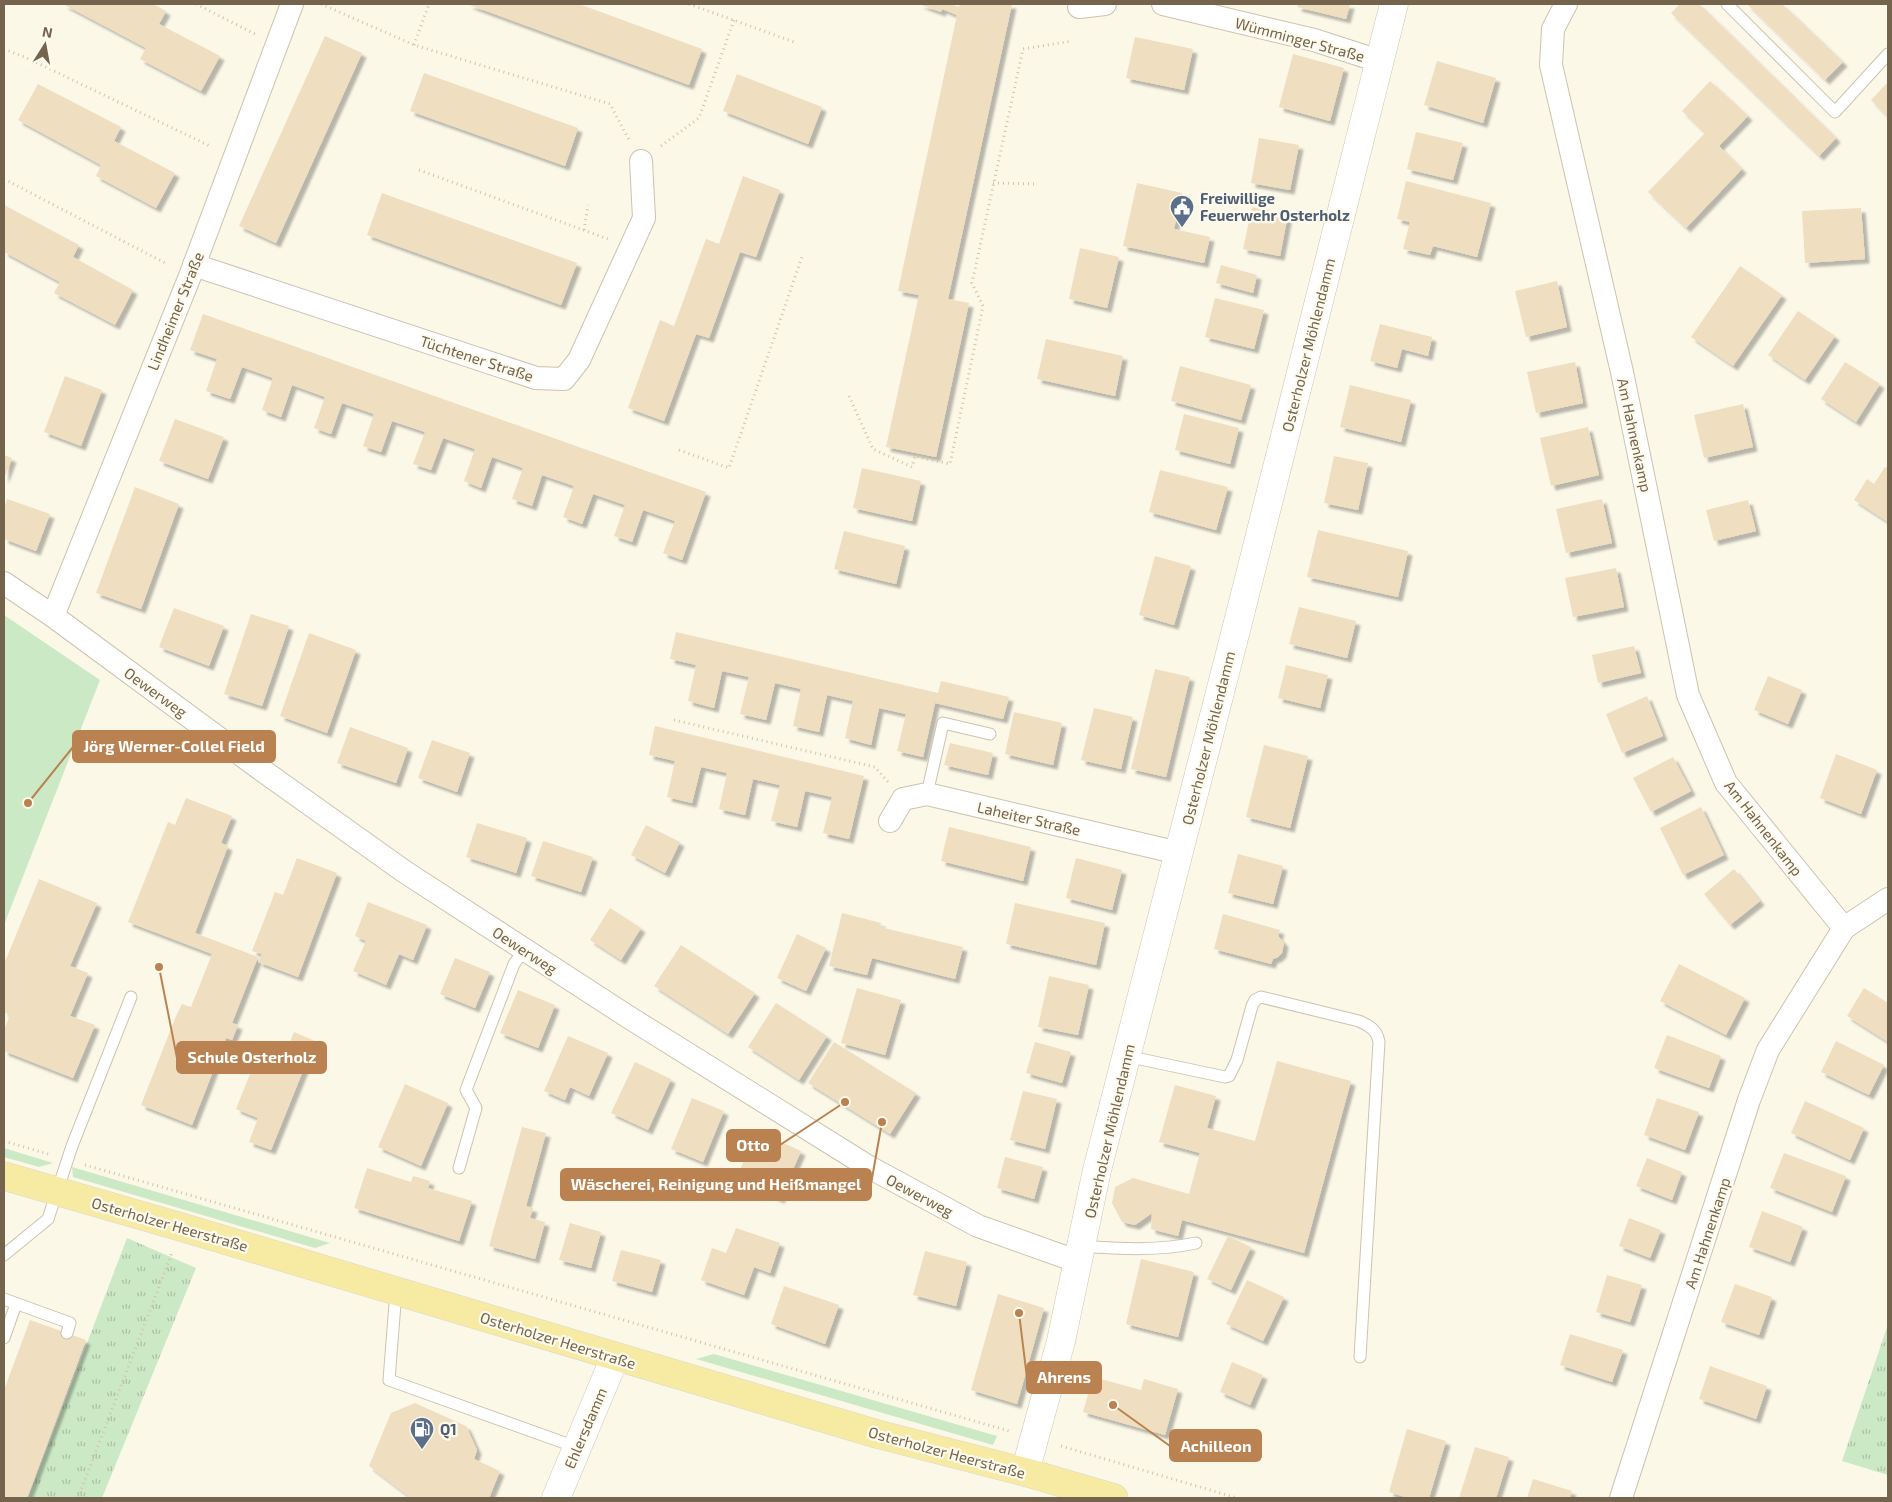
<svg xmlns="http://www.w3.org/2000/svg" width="1892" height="1502" viewBox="0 0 1892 1502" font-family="'Exo 2',sans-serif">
  <defs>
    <pattern id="park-tufts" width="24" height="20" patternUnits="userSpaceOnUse" patternTransform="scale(1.25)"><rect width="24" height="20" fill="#cce9c6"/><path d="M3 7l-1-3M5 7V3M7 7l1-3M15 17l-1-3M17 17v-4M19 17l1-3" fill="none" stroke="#aac0a3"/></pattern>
    <filter id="shadow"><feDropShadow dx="4.5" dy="4.5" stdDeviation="1" flood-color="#0004"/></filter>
  </defs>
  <rect width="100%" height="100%" fill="#fbf8e8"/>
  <!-- grass -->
  <g fill="#cce9c6">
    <path d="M4 615 100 680 4 925Z"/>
    <path d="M4 1148 53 1163 39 1167 4 1157Z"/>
    <path d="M72 1167 330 1243 315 1248 73 1177Z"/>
    <path d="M714 1354 997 1436 993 1445 696 1359Z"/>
  </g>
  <!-- park -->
  <g fill="url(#park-tufts)">
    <path d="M127 1238 196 1268 102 1498H28Z"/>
    <path d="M1888 1324V1475L1842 1461Z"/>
  </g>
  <!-- building -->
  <g fill="#f0dec0" filter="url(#shadow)">
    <path d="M63 4H153L166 11 159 24 220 56 201 91 140 59 146 48Z"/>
    <path d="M467 4H579L702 49 689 85Z"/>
    <path d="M919 4H950L959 7 960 4H1012L948 299 969 303 936 457 886 447 919 295 898 291 957 15 942 9 941 12Z"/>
    <path d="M1298 4H1350L1346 19 1297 7Z"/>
    <path d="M1680 4H1699L1836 138 1819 156 1671 13Z"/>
    <path d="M1747 4H1782L1843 62 1825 80Z"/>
    <path d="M325 36 362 53 276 243 239 226Z"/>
    <path d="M1135 37 1193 49 1184 90 1126 78Z"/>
    <path d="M1293 54 1344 68 1330 121 1279 107Z"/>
    <path d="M1437 61 1496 78 1483 123 1424 105Z"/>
    <path d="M424 73 578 128 565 166 410 111Z"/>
    <path d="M737 74 822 107 808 144 723 111Z"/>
    <path d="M1710 81 1748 116 1719 146 1742 169 1686 228 1648 192 1705 133 1682 111Z"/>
    <path d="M1888 82V117L1871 100Z"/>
    <path d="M38 84 121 127 114 141 175 173 156 208 96 176 101 165 18 120Z"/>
    <path d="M1416 132 1463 143 1453 180 1407 169Z"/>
    <path d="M1259 138 1299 145 1290 190 1251 183Z"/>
    <path d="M743 176 780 190 756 257 740 252 709 338 696 334 664 421 628 408 660 320 674 326 706 239 719 244Z"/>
    <path d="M1406 181 1491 203 1477 257 1433 246 1430 255 1403 249 1410 222 1397 219Z"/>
    <path d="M1137 183 1182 193 1174 229 1210 237 1204 263 1123 246Z"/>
    <path d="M382 193 577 263 561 305 367 235Z"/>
    <path d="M4 205 79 245 73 257 133 290 115 325 54 293 60 282 4 252Z"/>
    <path d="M1252 207 1288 214 1280 256 1243 249Z"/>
    <path d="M1861 208 1865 259 1805 263 1802 211Z"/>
    <path d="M1080 248 1119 257 1107 308 1069 299Z"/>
    <path d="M1221 265 1257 275 1253 293 1216 283Z"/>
    <path d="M1740 266 1782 295 1733 366 1691 337Z"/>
    <path d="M1557 281 1567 327 1526 337 1515 291Z"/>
    <path d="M1215 298 1264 310 1254 349 1205 337Z"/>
    <path d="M1798 311 1835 336 1805 380 1768 355Z"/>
    <path d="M203 314 706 492 682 560 663 553 675 521 643 510 632 542 614 536 625 505 593 494 582 524 563 517 574 486 542 475 532 506 512 499 523 468 492 457 481 488 464 481 475 449 443 438 431 470 413 464 425 432 392 421 381 452 363 446 374 414 342 403 331 434 314 428 325 397 292 385 281 417 262 410 273 378 242 367 230 399 206 391 217 359 190 350Z"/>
    <path d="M1380 324 1432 337 1428 356 1402 349 1397 368 1370 361Z"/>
    <path d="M1046 339 1123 356 1115 396 1037 379Z"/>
    <path d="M1575 362 1583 403 1536 413 1527 372Z"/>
    <path d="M1845 362 1880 384 1856 422 1821 399Z"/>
    <path d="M1180 366 1251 385 1241 420 1171 401Z"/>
    <path d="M65 376 102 390 81 446 44 432Z"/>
    <path d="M1350 385 1411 400 1401 442 1340 427Z"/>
    <path d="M1743 404 1753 447 1704 458 1694 415Z"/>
    <path d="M1184 414 1239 428 1230 464 1175 450Z"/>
    <path d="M175 419 224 437 208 479 159 461Z"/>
    <path d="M1588 427 1599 475 1551 486 1540 438Z"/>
    <path d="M4 455 12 458 4 479Z"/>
    <path d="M1334 456 1368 463 1358 510 1324 503Z"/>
    <path d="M1885 467 1888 468V522L1854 500 1867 479 1874 484Z"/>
    <path d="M862 468 921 481 912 521 853 508Z"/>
    <path d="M1160 470 1228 487 1216 530 1149 512Z"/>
    <path d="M135 487 179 504 141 609 96 593Z"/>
    <path d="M7 499 50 514 36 551 4 539V509Z"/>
    <path d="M1602 499 1612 543 1566 553 1556 509Z"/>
    <path d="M1748 500 1756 531 1714 541 1706 510Z"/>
    <path d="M1318 530 1408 551 1398 597 1307 577Z"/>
    <path d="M844 531 905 546 896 584 834 569Z"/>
    <path d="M1155 556 1191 566 1174 625 1139 615Z"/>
    <path d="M1616 568 1624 607 1573 617 1565 578Z"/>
    <path d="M1299 607 1356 621 1347 658 1289 644Z"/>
    <path d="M174 608 224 626 209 666 159 647Z"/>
    <path d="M251 614 289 626 262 706 224 694Z"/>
    <path d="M676 632 938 693 941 681 1009 697 1003 719 935 703 923 757 897 751 906 714 879 708 871 745 845 738 853 701 827 695 819 732 793 726 801 689 775 683 766 720 740 714 749 677 722 671 714 708 688 701 696 665 670 659Z"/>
    <path d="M309 633 356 650 327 733 280 716Z"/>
    <path d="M1634 646 1641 673 1598 683 1592 655Z"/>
    <path d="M1286 665 1328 675 1320 708 1278 698Z"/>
    <path d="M1155 669 1190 677 1166 777 1131 769Z"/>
    <path d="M1768 676 1802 690 1788 724 1754 710Z"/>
    <path d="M1647 696 1663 736 1622 753 1606 714Z"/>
    <path d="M1094 708 1133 717 1121 769 1081 760Z"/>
    <path d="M1014 712 1062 723 1053 765 1005 754Z"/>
    <path d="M655 726 864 776 849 839 823 833 832 797 805 791 797 827 771 821 780 785 753 779 745 815 719 809 727 773 701 767 692 803 667 797 675 761 649 755Z"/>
    <path d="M350 727 408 748 396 783 337 763Z"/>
    <path d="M432 740 470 753 457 792 418 778Z"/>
    <path d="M950 743 993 753 988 775 944 765Z"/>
    <path d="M1264 745 1308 756 1290 828 1246 817Z"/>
    <path d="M1836 754 1877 770 1861 814 1820 798Z"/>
    <path d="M1673 757 1691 791 1651 812 1633 778Z"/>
    <path d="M186 798 232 816 221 843 228 846 195 933 258 957 232 1023 238 1025 232 1040 226 1038 192 1125 141 1105 176 1016 182 1004 191 1007 212 954 128 922 168 822 175 825Z"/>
    <path d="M1701 807 1724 855 1683 875 1660 828Z"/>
    <path d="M477 823 527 838 516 873 466 857Z"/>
    <path d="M646 825 680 842 665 873 631 855Z"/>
    <path d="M949 827 1031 847 1023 881 941 861Z"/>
    <path d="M543 841 593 857 581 892 531 876Z"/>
    <path d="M1238 854 1283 866 1273 904 1228 893Z"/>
    <path d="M297 858 337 873 298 977 258 962 262 954 252 951 275 892 283 895Z"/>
    <path d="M1076 858 1122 870 1112 910 1066 898Z"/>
    <path d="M1734 869 1760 901 1730 925 1704 894Z"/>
    <path d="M39 879 97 903 70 966 88 973 70 1016 95 1025 73 1078 4 1051V1030L10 1015 4 1012V964Z"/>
    <path d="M368 902 427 925 413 960 399 954 386 985 353 971 366 941 355 936Z"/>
    <path d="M1015 903 1105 923 1096 965 1006 944Z"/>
    <path d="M610 908 641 928 621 960 590 940Z"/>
    <path d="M842 913 881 923 880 927 963 947 955 979 872 958 867 975 829 966Z"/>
    <path d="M1223 914 1280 930 1278 936 1284 943 1282 953 1278 957 1273 959 1271 964 1214 949Z"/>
    <path d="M797 934 826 948 806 991 777 978Z"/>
    <path d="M681 945 755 993 728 1034 654 986Z"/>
    <path d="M455 958 490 972 475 1008 440 994Z"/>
    <path d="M1679 964 1745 998 1726 1035 1660 1001Z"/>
    <path d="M1049 976 1089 985 1078 1035 1038 1027Z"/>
    <path d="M857 988 901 1000 885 1055 841 1043Z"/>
    <path d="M1864 988 1888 1003V1042L1847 1016Z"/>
    <path d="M518 990 555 1005 538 1048 500 1033Z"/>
    <path d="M776 1003 827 1036 799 1080 748 1047Z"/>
    <path d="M294 1032 315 1041 271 1150 249 1142 258 1118 236 1109 260 1049 283 1058Z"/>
    <path d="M1667 1035 1721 1056 1709 1088 1654 1068Z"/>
    <path d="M568 1036 608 1053 589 1096 570 1087 565 1100 544 1091Z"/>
    <path d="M1836 1041 1884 1065 1869 1095 1821 1072Z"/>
    <path d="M834 1042 916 1093 890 1134 808 1083Z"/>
    <path d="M1035 1042 1071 1052 1062 1083 1026 1073Z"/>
    <path d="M1277 1061 1351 1081 1304 1253 1182 1220 1178 1236 1151 1229 1152 1213 1135 1225 1122 1222 1112 1203 1115 1187 1133 1178 1189 1194 1200 1153 1159 1142 1175 1085 1216 1096 1207 1128 1255 1141Z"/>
    <path d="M635 1062 671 1079 648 1130 611 1113Z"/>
    <path d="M405 1084 448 1103 421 1166 378 1147Z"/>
    <path d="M1023 1091 1057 1099 1045 1149 1010 1140Z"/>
    <path d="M692 1098 724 1111 703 1162 671 1149Z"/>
    <path d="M1657 1098 1699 1112 1685 1150 1644 1135Z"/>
    <path d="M1805 1101 1864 1128 1850 1160 1791 1133Z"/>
    <path d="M522 1127 546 1133 526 1206 533 1208 530 1218 545 1222 535 1259 489 1246Z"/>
    <path d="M757 1131 801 1151 780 1199 736 1179Z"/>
    <path d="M1784 1153 1846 1176 1832 1212 1770 1188Z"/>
    <path d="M1005 1157 1043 1167 1034 1199 997 1188Z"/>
    <path d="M1647 1158 1682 1172 1672 1200 1636 1186Z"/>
    <path d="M367 1168 411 1182 413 1176 430 1181 428 1188 472 1201 459 1241 354 1208Z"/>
    <path d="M1762 1211 1803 1227 1790 1262 1749 1247Z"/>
    <path d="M1629 1218 1661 1230 1650 1258 1619 1246Z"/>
    <path d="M570 1223 601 1232 591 1268 559 1260Z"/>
    <path d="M736 1228 780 1243 770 1273 754 1267 744 1295 701 1280 712 1248 726 1253Z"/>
    <path d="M1228 1236 1251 1247 1231 1290 1207 1279Z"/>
    <path d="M621 1250 661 1260 652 1292 612 1281Z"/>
    <path d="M925 1251 967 1262 956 1306 913 1295Z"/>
    <path d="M1141 1259 1194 1272 1178 1337 1126 1324Z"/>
    <path d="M1607 1275 1642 1285 1630 1322 1596 1312Z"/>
    <path d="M1247 1280 1284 1297 1263 1341 1226 1324Z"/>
    <path d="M1735 1284 1772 1297 1759 1335 1721 1322Z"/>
    <path d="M784 1286 839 1305 825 1344 771 1324Z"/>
    <path d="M998 1294 1044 1308 1017 1404 971 1390Z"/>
    <path d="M30 1320 86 1340 27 1498H4V1390Z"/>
    <path d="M1570 1334 1623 1350 1612 1382 1560 1365Z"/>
    <path d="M1232 1362 1263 1375 1250 1405 1220 1392Z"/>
    <path d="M1710 1366 1767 1386 1756 1419 1699 1399Z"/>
    <path d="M1093 1377 1141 1390 1144 1379 1178 1389 1165 1435 1083 1412Z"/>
    <path d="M415 1403 466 1426 477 1450 474 1459 500 1471 489 1498H411L369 1466 391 1413Z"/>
    <path d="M1407 1429 1446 1441 1429 1498H1408L1389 1492Z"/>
    <path d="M1475 1447 1509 1457 1496 1498H1459Z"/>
    <path d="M1533 1479 1572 1491 1570 1498H1527Z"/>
  </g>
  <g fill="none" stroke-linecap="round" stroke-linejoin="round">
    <defs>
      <g id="service">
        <path d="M1727 4 1835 112 1888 54"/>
        <path d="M927 794 943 723 990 734"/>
        <path d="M1126 1056 1225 1077 1229 1076 1237 1060 1252 1006 1255 1000 1261 997 1359 1021C1370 1026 1377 1030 1379 1042L1360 1357"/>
        <path d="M459 1168 476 1108 466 1090 514 964 524 950"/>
        <path d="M1082 1246C1121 1249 1158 1251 1196 1243"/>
        <path d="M4 1255 48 1219 72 1146 131 997"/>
        <path d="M396 1291 389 1380 576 1447"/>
        <path d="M4 1299 70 1323 67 1333"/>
        <path d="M4 1338 16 1304"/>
      </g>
      <g id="minor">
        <path d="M1163 4 1314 40 1379 61"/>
        <path d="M1566 4 1553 29 1551 65 1622 372 1688 695 1726 783 1844 928"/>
        <path d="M1079 7 1105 4"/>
        <path d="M194 265 536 378 564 379 579 360 644 218 641 161"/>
        <path d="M4 583 53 616 259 768 405 872 630 1018 869 1167 978 1226 1079 1262"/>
        <path d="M53 616 190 276 292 4"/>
        <path d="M890 821 903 799 927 794 1179 853"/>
        <path d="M1621 1498 1749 1100 1768 1050 1844 928 1888 899"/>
      </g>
      <path id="tertiary" d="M556 1498 615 1357"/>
      <path id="secondary" d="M1025 1472 1061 1341 1097 1170 1234 638 1394 4"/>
      <path id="primary" d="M4 1176 181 1227 877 1434 1025 1472 1114 1498"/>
    </defs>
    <!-- service casing -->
    <use href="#service" stroke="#cdc3ae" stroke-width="13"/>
    <!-- minor casing -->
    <use href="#minor" stroke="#cdc3ae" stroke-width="24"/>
    <!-- tertiary casing -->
    <use href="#tertiary" stroke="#cdc3ae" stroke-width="29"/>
    <!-- secondary casing -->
    <use href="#secondary" stroke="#d0c4ab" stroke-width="29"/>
    <!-- primary casing -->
    <use href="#primary" stroke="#dbd7d1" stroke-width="29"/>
    <!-- path -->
    <g stroke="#d5c2a3" stroke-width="3" stroke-dasharray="1 4" stroke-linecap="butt">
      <path d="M196 4 255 34"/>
      <path d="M321 4 414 45 610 104 629 140"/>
      <path d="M689 4 794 42"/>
      <path d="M414 45 429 4"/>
      <path d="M4 49 29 59 212 147"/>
      <path d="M661 146 699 118 734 20"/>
      <path d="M419 170 608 239"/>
      <path d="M4 179 167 264"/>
      <path d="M993 183 1038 184"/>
      <path d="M584 230 588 205"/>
      <path d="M849 396 873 449 912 467 915 456 950 464 983 306 972 283 1023 49 1072 41"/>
      <path d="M679 450 729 468 803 254"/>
      <path d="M674 720 875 767 888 782"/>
      <path d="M4 1141 48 1154"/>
      <path d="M85 1165 1009 1431"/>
      <path d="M1061 1446 1237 1498"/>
      <path d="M78 1498 172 1253"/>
    </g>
    <!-- service -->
    <use href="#service" stroke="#fff" stroke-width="11"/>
    <!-- minor -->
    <use href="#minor" stroke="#fff" stroke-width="22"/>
    <!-- tertiary -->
    <use href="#tertiary" stroke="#fff" stroke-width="28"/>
    <!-- secondary -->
    <use href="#secondary" stroke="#fff" stroke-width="28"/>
    <!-- primary -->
    <use href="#primary" stroke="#f7eaa3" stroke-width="28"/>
  </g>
  <!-- icons -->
  <defs>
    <symbol id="civic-pin" viewBox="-11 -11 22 30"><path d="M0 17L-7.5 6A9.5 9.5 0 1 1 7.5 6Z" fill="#5c6f8a" stroke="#fefbee"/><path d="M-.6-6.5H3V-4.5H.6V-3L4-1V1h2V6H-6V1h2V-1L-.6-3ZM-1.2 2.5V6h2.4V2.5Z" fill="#fff"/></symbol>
    <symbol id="fuel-pin" viewBox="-11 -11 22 30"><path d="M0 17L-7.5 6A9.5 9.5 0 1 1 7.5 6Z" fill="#5c6f8a" stroke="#fefbee"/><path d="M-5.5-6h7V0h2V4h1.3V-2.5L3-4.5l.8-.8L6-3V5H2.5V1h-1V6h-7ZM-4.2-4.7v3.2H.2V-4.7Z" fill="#fff"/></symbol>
  </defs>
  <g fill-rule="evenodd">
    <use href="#civic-pin" x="1168" y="193" width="28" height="38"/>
    <use href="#fuel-pin" x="408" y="1415" width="28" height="38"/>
  </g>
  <g text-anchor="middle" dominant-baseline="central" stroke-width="4.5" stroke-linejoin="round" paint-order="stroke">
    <!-- street labels -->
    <g font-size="15" fill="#74644d" stroke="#fefbee">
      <text transform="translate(1300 39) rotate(15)">Wümminger Straße</text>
      <text transform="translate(175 311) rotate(-68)">Lindheimer Straße</text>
      <text transform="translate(1308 345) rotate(-76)">Osterholzer Möhlendamm</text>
      <text transform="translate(477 358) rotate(18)">Tüchtener Straße</text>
      <text transform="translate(1635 435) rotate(78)">Am Hahnenkamp</text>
      <text transform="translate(156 692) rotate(36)">Oewerweg</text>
      <text transform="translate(1208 738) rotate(-76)">Osterholzer Möhlendamm</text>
      <text transform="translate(1029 818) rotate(13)">Laheiter Straße</text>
      <text transform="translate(1764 828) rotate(52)">Am Hahnenkamp</text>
      <text transform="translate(525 950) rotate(33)">Oewerweg</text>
      <text transform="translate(1109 1131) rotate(-77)">Osterholzer Möhlendamm</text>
      <text transform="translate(920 1195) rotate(28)">Oewerweg</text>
      <text transform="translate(170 1224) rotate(16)">Osterholzer Heerstraße</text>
      <text transform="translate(1707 1233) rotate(-72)">Am Hahnenkamp</text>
      <text transform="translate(558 1340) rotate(17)">Osterholzer Heerstraße</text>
      <text transform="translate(585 1428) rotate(-67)">Ehlersdamm</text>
      <text transform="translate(947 1452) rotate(15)">Osterholzer Heerstraße</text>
    </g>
    <!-- service labels -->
    <g font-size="15" font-weight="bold" fill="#4e5e75" stroke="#fefbee" text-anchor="start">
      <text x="1200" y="198">Freiwillige<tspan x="1200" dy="17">Feuerwehr Osterholz</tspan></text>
      <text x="440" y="1429">Q1</text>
    </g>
  </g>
  <!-- callouts -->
  <path fill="none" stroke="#ba8251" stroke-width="2" d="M28 803L73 747M159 967L177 1058M845 1102L780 1145M882 1122L871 1184M1019 1313L1027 1378M1113 1405L1170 1446"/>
  <g fill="#ba8251" stroke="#fefbee" stroke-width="2">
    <circle cx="28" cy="803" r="5"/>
    <circle cx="159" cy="967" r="5"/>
    <circle cx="845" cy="1102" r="5"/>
    <circle cx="882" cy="1122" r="5"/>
    <circle cx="1019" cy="1313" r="5"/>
    <circle cx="1113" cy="1405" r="5"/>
  </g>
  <g fill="#ba8251" stroke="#ba8251" stroke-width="2">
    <rect x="73" y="731" width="202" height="31" rx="5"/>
    <rect x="177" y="1042" width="149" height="31" rx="5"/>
    <rect x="727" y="1130" width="53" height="31" rx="5"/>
    <rect x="561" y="1169" width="310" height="31" rx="5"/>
    <rect x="1027" y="1362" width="74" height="31" rx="5"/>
    <rect x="1170" y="1430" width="91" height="31" rx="5"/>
  </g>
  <g font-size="16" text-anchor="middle" font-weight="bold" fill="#fff">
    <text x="174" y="752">Jörg Werner-Collel Field</text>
    <text x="252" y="1063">Schule Osterholz</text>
    <text x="753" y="1151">Otto</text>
    <text x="716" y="1190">Wäscherei, Reinigung und Heißmangel</text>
    <text x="1064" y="1383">Ahrens</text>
    <text x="1216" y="1452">Achilleon</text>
  </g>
  <!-- border -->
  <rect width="1892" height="1502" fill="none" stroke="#74644d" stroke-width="10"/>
  <!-- north arrow -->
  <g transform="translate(45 45) rotate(11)" stroke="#fefbee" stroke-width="4" paint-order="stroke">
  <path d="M0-4L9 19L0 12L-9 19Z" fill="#74644d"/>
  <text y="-8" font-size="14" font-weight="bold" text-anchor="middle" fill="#74644d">N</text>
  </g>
</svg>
